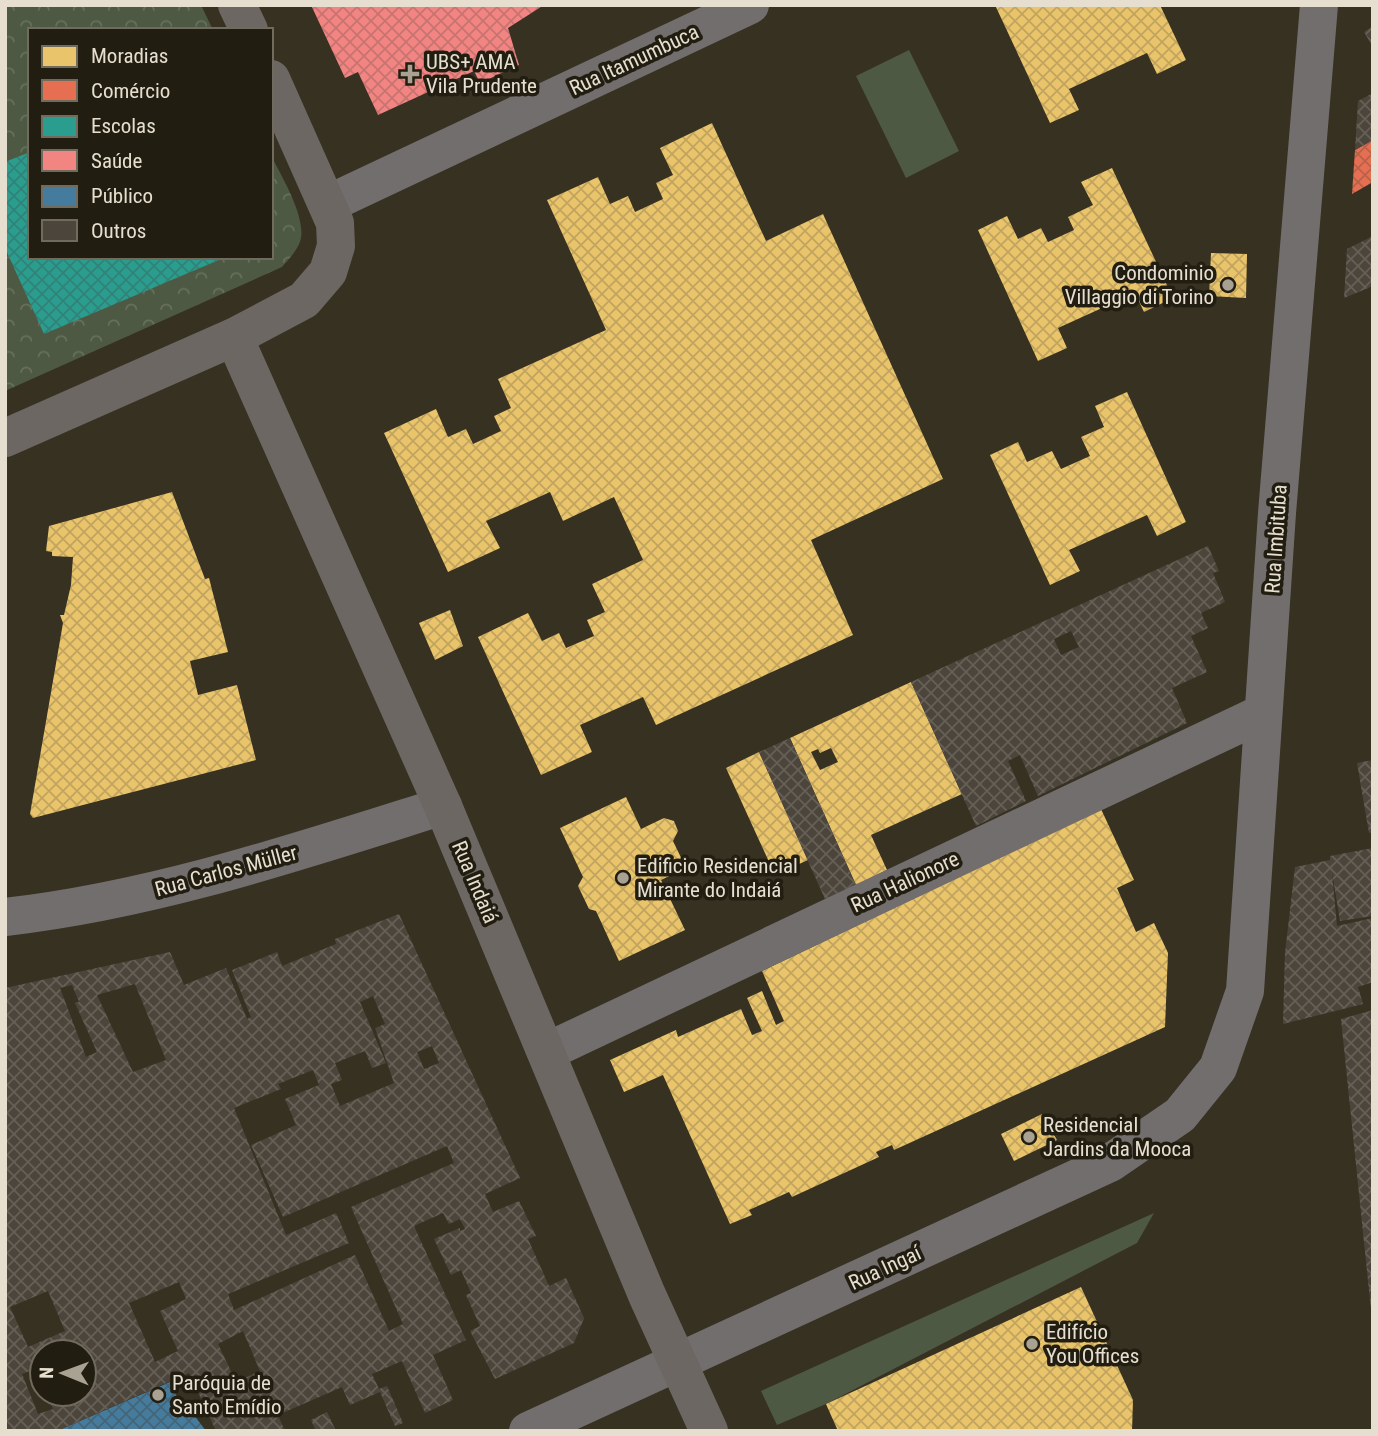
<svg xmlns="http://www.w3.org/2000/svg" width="1378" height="1436" viewBox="0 0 1378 1436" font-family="'Roboto Condensed',sans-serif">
  <defs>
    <pattern id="park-crowns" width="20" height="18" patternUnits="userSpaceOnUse" patternTransform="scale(1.75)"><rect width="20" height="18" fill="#4d5942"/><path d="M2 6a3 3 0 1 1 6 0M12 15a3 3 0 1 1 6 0" fill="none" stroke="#67705c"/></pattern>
    <pattern id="homes-cross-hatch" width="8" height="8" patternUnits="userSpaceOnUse" patternTransform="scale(1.75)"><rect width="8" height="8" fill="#e9c46a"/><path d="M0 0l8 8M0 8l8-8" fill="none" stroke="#c0a45f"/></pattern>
    <pattern id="shops-cross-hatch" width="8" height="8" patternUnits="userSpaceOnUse" patternTransform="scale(1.75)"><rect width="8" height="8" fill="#e76f51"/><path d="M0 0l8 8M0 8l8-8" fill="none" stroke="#b6624b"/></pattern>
    <pattern id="schools-cross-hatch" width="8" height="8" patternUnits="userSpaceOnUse" patternTransform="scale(1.75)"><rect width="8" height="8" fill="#2a9d8f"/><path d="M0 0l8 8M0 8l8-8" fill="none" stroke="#328277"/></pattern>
    <pattern id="health-cross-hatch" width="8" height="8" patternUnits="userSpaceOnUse" patternTransform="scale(1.75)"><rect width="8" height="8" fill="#f28482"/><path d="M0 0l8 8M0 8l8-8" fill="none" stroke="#c77471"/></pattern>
    <pattern id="public-cross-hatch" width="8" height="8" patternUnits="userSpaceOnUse" patternTransform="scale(1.75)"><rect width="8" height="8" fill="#457b9d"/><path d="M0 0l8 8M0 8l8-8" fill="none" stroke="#456577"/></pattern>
    <pattern id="building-cross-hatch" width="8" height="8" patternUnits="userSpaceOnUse" patternTransform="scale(1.75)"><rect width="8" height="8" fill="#4c453b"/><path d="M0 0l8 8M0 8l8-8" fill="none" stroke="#665f56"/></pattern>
  </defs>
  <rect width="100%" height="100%" fill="#373122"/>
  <!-- green -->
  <g fill="#4d5942">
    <path d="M909 50 959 151 906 178 856 76Z"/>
    <path d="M1154 1213 1137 1243 826 1404 777 1425 761 1391Z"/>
  </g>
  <!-- park -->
  <path fill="url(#park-crowns)" d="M5 5H201L213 30H30V257H271V155C281 176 310 222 299 244 295 253 288 260 282 267L5 391Z"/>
  <!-- homes -->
  <g fill="url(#homes-cross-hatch)" fill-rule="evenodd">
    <path d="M995 5H1160L1186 60 1157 74 1147 53 1069 89 1079 110 1050 123Z"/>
    <path d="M712 123 766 241 823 214 943 479 811 540 853 635 656 725 643 697 580 725 592 752 541 775 478 637 528 613 542 641 559 633 566 648 594 636 587 620 605 612 592 584 643 560 614 497 563 521 550 492 486 521 500 548 448 572 384 433 436 409 448 437 466 429 473 444 501 431 494 416 511 408 498 379 606 330 547 200 598 177 610 204 628 196 635 212 663 199 656 183 673 175 660 148Z"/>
    <path d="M1112 168 1173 298 1144 312 1135 293 1058 328 1067 348 1038 361 978 230 1007 216 1018 239 1041 228 1048 242 1074 230 1068 217 1093 205 1081 182Z"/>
    <path d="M1211 253 1247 254 1246 298 1209 296Z"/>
    <path d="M1127 392 1186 522 1157 536 1147 515 1069 550 1080 571 1050 585 990 455 1018 442 1027 462 1052 451 1061 469 1090 456 1081 437 1104 427 1095 406Z"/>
    <path d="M172 492 205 579 209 578 228 652 190 661 198 695 237 685 256 760 33 818 30 814 63 623 60 615H64L71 585 73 557 52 556V552L46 551 49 526Z"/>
    <path d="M450 610 463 646 435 660 419 623Z"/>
    <path d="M911 682 962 794 871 835 887 870 856 885 790 738ZM831 748 838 762 820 770 811 752 818 749 820 753Z"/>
    <path d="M759 752 808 860 775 875 726 768Z"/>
    <path d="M626 797 641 829 664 818 674 821 678 831 673 841 686 868 661 880 685 930 619 961 596 911 589 909 578 886 583 877 560 828Z"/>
    <path d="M1101 809 1134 880 1117 888 1136 932 1154 923 1168 953 1165 1027 894 1150 892 1145 876 1152 879 1157 792 1197 789 1192 749 1210 752 1215 730 1224 663 1075 624 1092 610 1060 676 1030 678 1037 741 1009 752 1035 762 1031 747 998 762 991 776 1025 784 1021 762 971Z"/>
    <path d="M1042 1114 1057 1140 1014 1161 1001 1134Z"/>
    <path d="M1081 1287 1133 1400 1132 1431H838L826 1404Z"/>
  </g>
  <!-- shops -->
  <path fill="url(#shops-cross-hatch)" d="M1373 140V182L1352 194 1355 150Z"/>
  <!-- schools -->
  <path fill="url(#schools-cross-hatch)" d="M30 152V257H226L44 334 5 248V162Z"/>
  <!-- health -->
  <path fill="url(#health-cross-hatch)" d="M311 5H544L508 28 519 65 480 83 474 71 378 115 358 72 345 78Z"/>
  <!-- public -->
  <path fill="url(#public-cross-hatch)" d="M170 1382 184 1411 194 1415 206 1431H57Z"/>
  <!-- building -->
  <g fill="url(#building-cross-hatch)" fill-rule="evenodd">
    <path d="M1373 26V47L1364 32Z"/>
    <path d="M1373 93V140L1355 150 1358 101Z"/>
    <path d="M1373 236V286L1344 298 1347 249Z"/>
    <path d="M1208 546 1219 571 1213 573 1225 602 1201 613 1208 628 1191 636 1207 672 1172 688 1187 723 1038 796 1020 755 1008 761 1026 801 976 826 911 682ZM1071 631 1079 647 1061 655 1054 639Z"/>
    <path d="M790 738 856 885 825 899 759 752Z"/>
    <path d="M1373 760V832L1369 833 1357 763Z"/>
    <path d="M1373 848V916L1340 921 1332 872 1337 926 1373 918V982L1358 987 1363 1004 1283 1024 1285 953 1295 867 1330 860V856Z"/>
    <path d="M399 914 520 1178 485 1194 493 1212 519 1201 536 1236 528 1239 549 1286 566 1278 584 1318 574 1343 495 1379 470 1331 480 1326 466 1295 471 1293 461 1270 451 1275 434 1239 460 1228V1231L465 1229 460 1219 449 1224 443 1213 414 1226 466 1340 433 1355 453 1400 425 1413 402 1361 372 1374 379 1389 387 1386 403 1423 395 1426 380 1392 350 1405 342 1387 278 1415 284 1429 281 1431H216L189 1373 57 1431H5V988L170 952 184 985 226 968 247 1019 251 1017 232 970 277 952 282 966 336 944 335 939ZM135 984 166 1060 133 1072 97 995ZM72 985 79 1002 75 1003 97 1052 86 1057 60 988ZM373 996 385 1024 375 1028 394 1083 340 1106 331 1084 342 1080 335 1063 365 1051 372 1068 386 1063 360 1002ZM432 1046 439 1063 424 1069 417 1052ZM313 1070 319 1085 285 1099 296 1125 251 1145 283 1217 447 1146 454 1163 351 1207 403 1324 389 1331 355 1255 234 1310 228 1294 349 1243 336 1213 286 1235 234 1108 281 1089 278 1084ZM179 1282 186 1299 160 1311 178 1351 155 1362 129 1303ZM48 1291 65 1331 28 1347 10 1307ZM243 1331 260 1371 236 1382 218 1344ZM42 1352H84V1394H47L53 1409 38 1414 22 1374 42 1366Z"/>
    <path d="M1373 1010V1310H1371L1341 1019Z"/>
    <path d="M327 1412 336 1431H316L311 1420Z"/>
  </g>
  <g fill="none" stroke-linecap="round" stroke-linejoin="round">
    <!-- street -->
    <g stroke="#726e6e" stroke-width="38">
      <path d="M328 204 750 5"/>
      <path d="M5 917C155 900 300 851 443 806"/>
      <path d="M546 1052 1263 713"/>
      <path d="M528 1431 1110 1163 1180 1115 1218 1068 1245 991 1277 513 1319 5"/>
    </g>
    <!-- secondary -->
    <g stroke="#6c6763" stroke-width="38">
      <path d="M237 5 249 30"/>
      <path d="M234 337 443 806 647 1295 709 1431"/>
      <path d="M5 438 234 337 304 300 328 272 336 246 335 223 271 79"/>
    </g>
  </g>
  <!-- markers -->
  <g fill="#a9a292" stroke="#221d11" stroke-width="2.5">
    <path d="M406.5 63.5h7v7h7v7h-7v7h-7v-7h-7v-7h7z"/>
    <circle cx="1228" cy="285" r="7"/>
    <circle cx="623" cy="878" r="7"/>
    <circle cx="1029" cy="1137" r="7"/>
    <circle cx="1032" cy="1344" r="7"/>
    <circle cx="158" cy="1395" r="7"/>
  </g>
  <g text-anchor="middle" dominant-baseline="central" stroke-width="7" stroke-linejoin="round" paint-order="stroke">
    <!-- street labels -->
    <g font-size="21" fill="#e6dfcf" stroke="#221d11">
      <text transform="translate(634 60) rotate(-25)">Rua Itamumbuca</text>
      <text transform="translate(1276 539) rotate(-86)">Rua Imbituba</text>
      <text transform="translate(226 871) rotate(-15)">Rua Carlos Müller</text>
      <text transform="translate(475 882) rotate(67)">Rua Indaiá</text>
      <text transform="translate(905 882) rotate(-25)">Rua Halionore</text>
      <text transform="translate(885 1268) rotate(-25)">Rua Ingaí</text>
    </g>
    <!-- poi labels -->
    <g font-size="21" fill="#e6dfcf" stroke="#221d11" text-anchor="start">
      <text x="426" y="62">UBS+ AMA<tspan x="426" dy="24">Vila Prudente</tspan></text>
      <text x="1214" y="273" text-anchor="end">Condominio<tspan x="1214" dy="24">Villaggio di Torino</tspan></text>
      <text x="637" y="866">Edificio Residencial<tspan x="637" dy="24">Mirante do Indaiá</tspan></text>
      <text x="1043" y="1125">Residencial<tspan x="1043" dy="24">Jardins da Mooca</tspan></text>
      <text x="1046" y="1332">Edifício<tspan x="1046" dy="24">You Offices</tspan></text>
      <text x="172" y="1383">Paróquia de<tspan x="172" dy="24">Santo Emídio</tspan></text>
    </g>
  </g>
  <!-- border -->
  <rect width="1378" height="1436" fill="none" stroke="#e6dfcf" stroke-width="14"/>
  <!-- legend -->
  <rect x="28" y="28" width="245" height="231" fill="#221d11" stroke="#706b5d" stroke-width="2"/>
  <rect x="42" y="46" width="35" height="21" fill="#e9c46a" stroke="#706b5d" stroke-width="2"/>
  <text x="91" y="63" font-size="21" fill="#e6dfcf">Moradias</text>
  <rect x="42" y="80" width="35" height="21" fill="#e76f51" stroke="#706b5d" stroke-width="2"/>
  <text x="91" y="98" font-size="21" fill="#e6dfcf">Comércio</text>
  <rect x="42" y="116" width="35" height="21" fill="#2a9d8f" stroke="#706b5d" stroke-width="2"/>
  <text x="91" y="133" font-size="21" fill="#e6dfcf">Escolas</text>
  <rect x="42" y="150" width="35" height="21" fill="#f28482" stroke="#706b5d" stroke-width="2"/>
  <text x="91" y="168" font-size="21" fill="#e6dfcf">Saúde</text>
  <rect x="42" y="186" width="35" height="21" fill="#457b9d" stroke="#706b5d" stroke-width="2"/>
  <text x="91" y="203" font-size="21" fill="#e6dfcf">Público</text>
  <rect x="42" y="220" width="35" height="21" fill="#4c453b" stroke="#706b5d" stroke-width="2"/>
  <text x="91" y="238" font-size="21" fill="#e6dfcf">Outros</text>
  <!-- north arrow -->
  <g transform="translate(63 1373) rotate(271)"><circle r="33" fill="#221d11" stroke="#706b5d" stroke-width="2"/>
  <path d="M0-5L12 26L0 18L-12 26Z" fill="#a9a292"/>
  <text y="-10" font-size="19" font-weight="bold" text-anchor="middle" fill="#e6dfcf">N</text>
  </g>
</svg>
